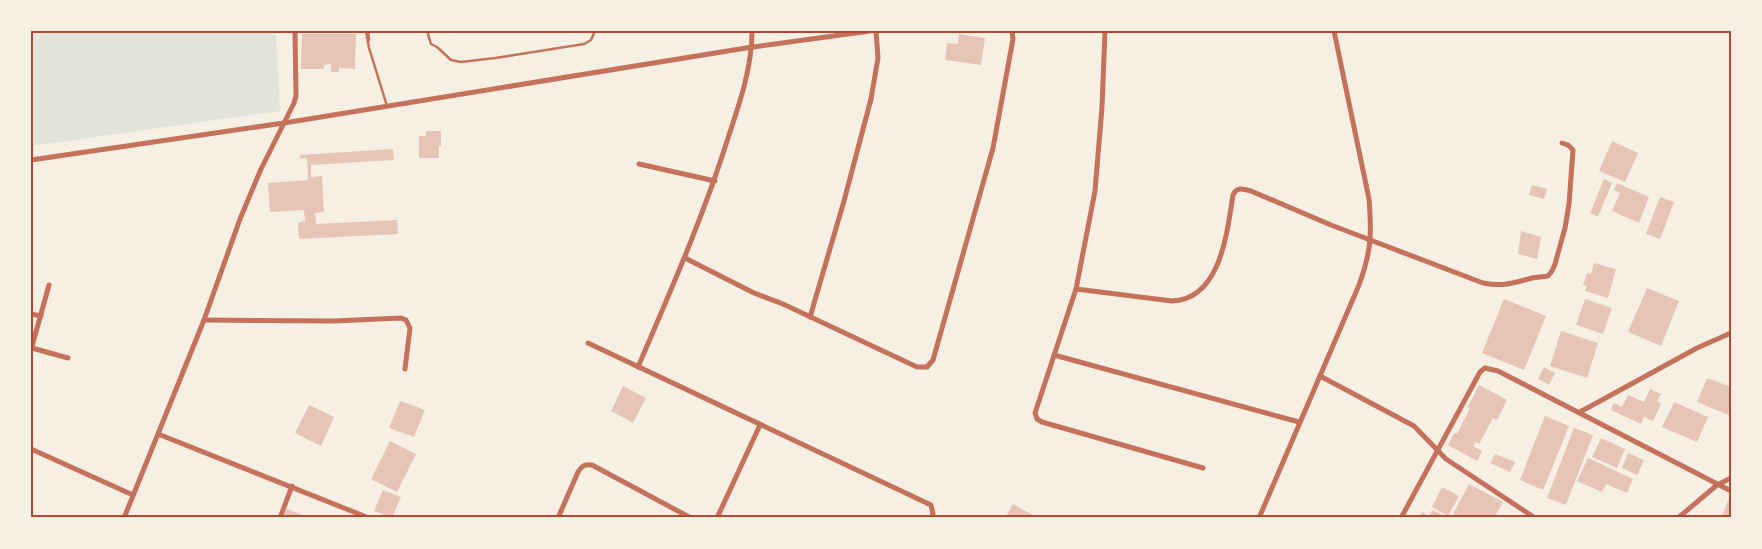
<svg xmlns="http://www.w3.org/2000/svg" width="1762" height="549" viewBox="0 0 1762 549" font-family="'Exo 2',sans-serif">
  <rect width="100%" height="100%" fill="#f6efe4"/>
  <!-- green -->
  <path fill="#e2e4dc" d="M31 31H276L280 111 31 146Z"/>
  <!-- building -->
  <g fill="#e6c5b7">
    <path d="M302 34H356L355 69 339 68V72H331V64L324 65V69H301Z"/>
    <path d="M959 34 985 38 981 65 945 60 947 43 958 44Z"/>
    <path d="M426 131H441V146H439V158H419V136H426Z"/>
    <path d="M1612 141 1638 153 1625 182 1599 171Z"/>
    <path d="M393 149 394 160 311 165V177L322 176 324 212 315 213 316 224 397 220 398 234 299 239 298 223 305 221 304 210 270 212 268 183 308 180 307 158 300 159V155Z"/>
    <path d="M1604 179 1612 183 1598 217 1590 213Z"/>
    <path d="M1617 183 1649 197 1639 223 1612 211 1620 193 1614 190Z"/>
    <path d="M1532 185 1547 189 1544 199 1529 195Z"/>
    <path d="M1660 197 1674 202 1660 239 1646 234Z"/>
    <path d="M1521 231 1541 237 1537 259 1518 254Z"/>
    <path d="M1594 263 1616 269 1608 298 1585 291 1587 286 1583 285 1587 273 1591 274Z"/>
    <path d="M1647 288 1679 301 1661 346 1628 332Z"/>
    <path d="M1504 299 1546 316 1524 370 1482 353Z"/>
    <path d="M1585 299 1612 308 1603 334 1576 325Z"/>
    <path d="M1561 331 1598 343 1587 378 1550 366Z"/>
    <path d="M1544 367 1555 373 1549 385 1538 379Z"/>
    <path d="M1707 378 1731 387V416L1697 402Z"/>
    <path d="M1479 385 1507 400 1497 420 1493 418 1479 444 1476 442 1473 446 1482 451 1477 461 1448 445 1454 433 1457 434 1470 408 1468 407Z"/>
    <path d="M623 386 646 398 633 423 611 411Z"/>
    <path d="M1650 389 1661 394 1657 401 1661 404 1653 421 1644 417 1641 424 1611 410 1614 403 1622 407 1628 395 1644 402Z"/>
    <path d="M400 401 425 410 414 437 389 428Z"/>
    <path d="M1674 402 1708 417 1697 442 1662 427Z"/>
    <path d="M309 405 334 417 321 446 295 433Z"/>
    <path d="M1545 416 1569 426 1543 490 1520 480Z"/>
    <path d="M1574 428 1593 435 1566 505 1547 498Z"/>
    <path d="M1601 438 1625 449 1617 468 1592 457Z"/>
    <path d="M390 441 416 454 397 492 371 479Z"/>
    <path d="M1628 453 1644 460 1637 475 1622 468Z"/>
    <path d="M1495 454 1515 462 1510 472 1490 463Z"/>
    <path d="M1588 458 1633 479 1627 493 1606 484 1602 492 1577 481Z"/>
    <path d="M1469 484 1503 502 1494 518H1460L1453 514Z"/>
    <path d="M1442 487 1459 496 1448 516 1432 507Z"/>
    <path d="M383 490 401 497 392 518 374 511Z"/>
    <path d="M1731 493V518H1721Z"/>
    <path d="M1013 504 1038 518H1005Z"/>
    <path d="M287 509 310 518H283Z"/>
    <path d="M1432 510 1449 518H1419L1422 512 1429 516Z"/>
  </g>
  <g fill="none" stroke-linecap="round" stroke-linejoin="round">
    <!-- service -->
    <g stroke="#c5725c" stroke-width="2.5">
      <path d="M366 31 369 48 387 106"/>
      <path d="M368 31 369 40"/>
      <path d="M427 31 431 44 437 47 451 60 461 62 495 58 584 44 591 40 595 31"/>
    </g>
    <!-- minor -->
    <g stroke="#c5725c" stroke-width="5">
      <path d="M1105 31 1102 107 1095 191 1076 289 1035 413 1037 419 1042 422 1203 468"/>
      <path d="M31 160 284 123 746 48 870 31"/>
      <path d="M639 164 715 181"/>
      <path d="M685 258 754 293 783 304 917 367H927L933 360 993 148 1013 39 1012 31"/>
      <path d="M1076 289 1172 301C1221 299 1227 232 1233 195 1237 186 1244 189 1251 191L1331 225 1483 283C1503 287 1513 283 1532 278 1537 277 1543 277 1548 276L1552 271 1555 264 1565 228 1569 204 1573 150 1568 145 1562 143"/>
      <path d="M31 314 41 316"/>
      <path d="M810 317 844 201 871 99 878 58 876 31"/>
      <path d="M204 320 334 321 401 318 406 320 410 328 405 369"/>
      <path d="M588 343 931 505 933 514 931 518"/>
      <path d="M32 348 68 358"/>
      <path d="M31 350 49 285"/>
      <path d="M1054 355 1299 422"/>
      <path d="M638 367C671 290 704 215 729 135 740 102 752 67 752 31"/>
      <path d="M1320 376 1414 426 1446 459 1535 518"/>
      <path d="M1580 412 1697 348 1731 333"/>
      <path d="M158 434 369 518"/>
      <path d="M31 449 133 495"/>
      <path d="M124 518 204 320 240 219 261 169 294 103 296 96 295 31"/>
      <path d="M280 518 292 486"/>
      <path d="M558 518 578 472C582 466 584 464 592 465L691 518"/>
      <path d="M717 518 760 425"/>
      <path d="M1259 518 1359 285C1371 252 1372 235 1369 199L1334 31"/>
      <path d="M1401 518 1480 372 1485 368 1498 371 1731 491"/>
      <path d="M1678 518 1717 485 1731 478"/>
    </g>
  </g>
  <!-- border -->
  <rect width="1762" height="549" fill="none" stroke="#f6efe4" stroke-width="65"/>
  <rect x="32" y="32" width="1698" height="484" fill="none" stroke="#b5482f" stroke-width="2"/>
</svg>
